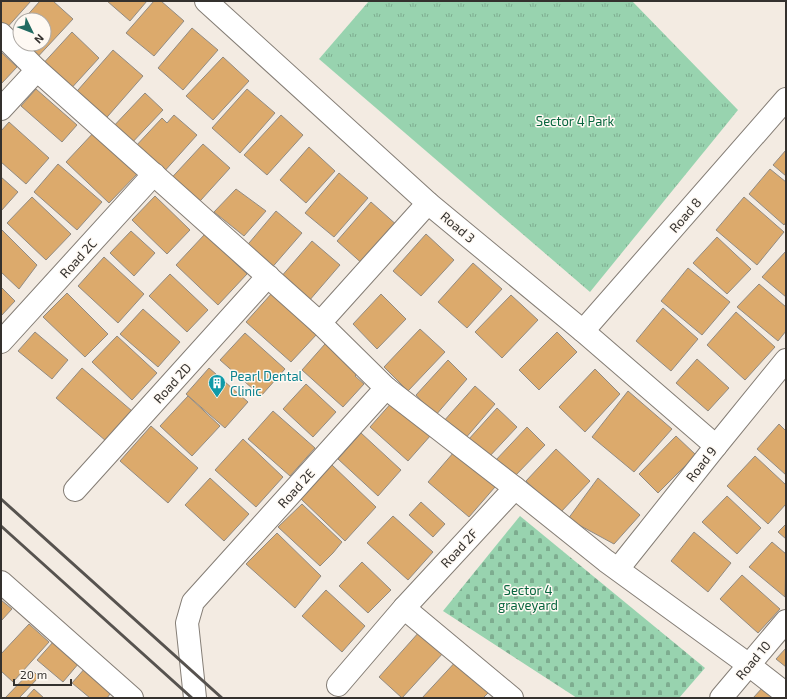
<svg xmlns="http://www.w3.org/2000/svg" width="787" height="699" viewBox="0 0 787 699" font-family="'Exo 2',sans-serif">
  <defs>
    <pattern id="cemetery-stones" width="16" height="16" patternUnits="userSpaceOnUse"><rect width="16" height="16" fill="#98d3af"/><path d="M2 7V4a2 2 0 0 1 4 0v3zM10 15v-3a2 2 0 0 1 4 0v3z" fill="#7dac8f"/></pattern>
    <pattern id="park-tufts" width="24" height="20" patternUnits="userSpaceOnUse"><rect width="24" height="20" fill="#98d3af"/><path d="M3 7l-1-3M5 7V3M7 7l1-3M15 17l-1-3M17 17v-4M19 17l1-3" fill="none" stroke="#7dac8f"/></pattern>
  </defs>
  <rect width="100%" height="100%" fill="#f3ebe2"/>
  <!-- cemetery -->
  <path fill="url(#cemetery-stones)" d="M520 516 705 668 679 698H577L443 611Z"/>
  <!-- park -->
  <path fill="url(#park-tufts)" d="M369 1H632L738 110 590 292 319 59Z"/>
  <!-- building -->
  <g fill="#dcaa6c" stroke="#928b82">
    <path d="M1 1H31L4 31 1 28Z"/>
    <path d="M40 1H53L73 19 33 62 7 37 20 23V44H44V20H23Z"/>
    <path d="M107 1H147L130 21Z"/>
    <path d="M154 1H161L184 21 154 56 126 33Z"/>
    <path d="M192 28 218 50 183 90 158 68Z"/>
    <path d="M72 32 99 58 67 93 40 67Z"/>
    <path d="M113 50 143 76 101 124 71 98Z"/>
    <path d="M1 52 17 67 2 83H1Z"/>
    <path d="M223 57 249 81 213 120 186 96Z"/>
    <path d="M36 89 77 125 62 142 21 106Z"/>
    <path d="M247 89 275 113 240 153 212 128Z"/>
    <path d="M145 93 163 110 128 147 110 130Z"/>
    <path d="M174 115 197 135 162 174 134 148 162 118 167 123Z"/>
    <path d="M281 115 303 135 267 175 244 155Z"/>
    <path d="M9 122 49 158 26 184 1 162V131Z"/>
    <path d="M96 130 140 171 109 203 66 162Z"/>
    <path d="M203 144 230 168 191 211 164 186Z"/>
    <path d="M309 147 335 171 306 203 280 180Z"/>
    <path d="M786 150V176L773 165Z"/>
    <path d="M58 164 102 202 77 230 34 192Z"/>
    <path d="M770 169 786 182V222L784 225 749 194Z"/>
    <path d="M339 173 368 198 334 237 305 213Z"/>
    <path d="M1 177 18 192 1 211Z"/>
    <path d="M236 189 266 211 244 236 214 212Z"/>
    <path d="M155 196 190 230 167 254 132 220Z"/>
    <path d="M32 197 71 234 46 260 7 223Z"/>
    <path d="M744 197 784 232 757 265 716 230Z"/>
    <path d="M371 202 399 227 365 266 337 241Z"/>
    <path d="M276 211 302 233 269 271 244 249Z"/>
    <path d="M1 229 37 265 19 289 1 272Z"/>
    <path d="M131 231 155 253 134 276 110 253Z"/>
    <path d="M205 234 247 274 218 305 176 265Z"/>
    <path d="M426 234 454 260 421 296 393 271Z"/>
    <path d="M717 237 751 269 727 294 693 263Z"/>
    <path d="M312 241 340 265 302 309 274 285Z"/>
    <path d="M786 251V297L762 277Z"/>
    <path d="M104 257 144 294 118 323 78 286Z"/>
    <path d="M473 263 502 289 467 328 438 302Z"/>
    <path d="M688 268 730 302 702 335 661 301Z"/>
    <path d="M170 274 208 310 187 332 149 296Z"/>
    <path d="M759 284 786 307V331L778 341 737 307Z"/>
    <path d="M1 287 15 301 1 316Z"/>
    <path d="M67 293 108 334 85 357 43 317Z"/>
    <path d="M272 293 317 334 291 362 246 322Z"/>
    <path d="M381 294 406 319 377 349 353 324Z"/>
    <path d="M511 295 538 320 502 358 475 332Z"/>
    <path d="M663 308 698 339 671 371 636 341Z"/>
    <path d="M143 309 180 342 158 367 120 334Z"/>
    <path d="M736 312 775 347 745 380 707 345Z"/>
    <path d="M420 329 445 352 408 391 384 367Z"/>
    <path d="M35 332 68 360 52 379 18 351Z"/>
    <path d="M557 332 577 352 539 390 519 370Z"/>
    <path d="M245 333 285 369 261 396 220 360Z"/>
    <path d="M117 336 157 373 132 400 92 362Z"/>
    <path d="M325 344 358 373 355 376 364 384 343 407 302 370Z"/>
    <path d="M697 359 729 388 708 411 676 383Z"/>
    <path d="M448 360 467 379 435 416 416 395Z"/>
    <path d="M82 368 132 411 106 441 56 398Z"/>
    <path d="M209 368 248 402 225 428 186 394Z"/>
    <path d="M595 369 620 394 585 432 559 407Z"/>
    <path d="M306 384 336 412 313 437 283 409Z"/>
    <path d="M475 386 495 404 464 440 443 422Z"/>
    <path d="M628 391 672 429 634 472 592 437Z"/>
    <path d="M188 396 220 426 192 456 160 426Z"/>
    <path d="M393 401 431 435 408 461 370 427Z"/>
    <path d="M497 408 517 427 488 458 468 440Z"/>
    <path d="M273 411 315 448 290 476 248 439Z"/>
    <path d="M779 424 786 431V475L757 449Z"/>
    <path d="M151 426 198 468 168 503 120 461Z"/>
    <path d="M527 427 545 445 513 478 495 461Z"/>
    <path d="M361 433 401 470 378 496 338 459Z"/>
    <path d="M676 436 696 455 658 493 639 474Z"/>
    <path d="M243 439 283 477 256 507 215 470Z"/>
    <path d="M556 449 590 481 560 513 526 481Z"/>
    <path d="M454 452 495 487 469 517 428 482Z"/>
    <path d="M755 456 786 485V504L768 524 727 486Z"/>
    <path d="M332 465 376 507 345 541 301 499Z"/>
    <path d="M210 478 249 514 224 541 185 505Z"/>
    <path d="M598 478 640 515 614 544 568 519Z"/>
    <path d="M727 496 761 528 737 554 702 522Z"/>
    <path d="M421 502 445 524 433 537 409 515Z"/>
    <path d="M302 504 342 542 333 553 320 566 278 527Z"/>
    <path d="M393 516 433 552 408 580 367 543Z"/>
    <path d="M786 524V539L778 532Z"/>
    <path d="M694 532 731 563 708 592 671 561Z"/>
    <path d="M277 533 321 576 295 608 246 564Z"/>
    <path d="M772 542 786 554 785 597 749 567Z"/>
    <path d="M362 562 391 590 368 613 339 586Z"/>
    <path d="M742 575 780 609 758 633 720 599Z"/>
    <path d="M326 590 365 626 342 652 302 616Z"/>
    <path d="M1 600 12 609 1 621Z"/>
    <path d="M29 624 49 642 13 682 1 671V654Z"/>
    <path d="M420 631 444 652 402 698 379 677Z"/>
    <path d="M54 641 79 663 63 682 37 660Z"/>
    <path d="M786 648V667L776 659Z"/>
    <path d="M459 658 492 689 483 698H422Z"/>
    <path d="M86 667 113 690 107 698H90L72 683Z"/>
    <path d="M32 670 39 677 19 698H5Z"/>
    <path d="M764 686 778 698H753Z"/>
    <path d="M34 689 44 698H26Z"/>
  </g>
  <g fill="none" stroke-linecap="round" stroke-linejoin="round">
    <defs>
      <g id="minor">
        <path d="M206 1 428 203 583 331 716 446"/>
        <path d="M1 34 37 70 320 323 386 388 515 488 606 561 749 665 786 694"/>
        <path d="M1 109 37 70"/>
        <path d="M320 323 428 203"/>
        <path d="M583 331 786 99"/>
        <path d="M1 342 154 174"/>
        <path d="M75 490 268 276"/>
        <path d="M618 569 716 446 786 360"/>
        <path d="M1 582 132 698"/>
        <path d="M404 608 512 698"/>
        <path d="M338 685 404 608 515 488"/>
        <path d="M195 698 187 623 193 602 386 388"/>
        <path d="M721 698 786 621"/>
      </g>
    </defs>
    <!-- minor casing -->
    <use href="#minor" stroke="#847d75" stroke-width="24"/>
    <!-- minor -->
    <use href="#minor" stroke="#fff" stroke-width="22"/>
    <!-- rail -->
    <g stroke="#57534f" stroke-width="3">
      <path d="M1 499 222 698"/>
      <path d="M1 526 192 698"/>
    </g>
  </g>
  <!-- icons -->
  <defs>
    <symbol id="building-pin" viewBox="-11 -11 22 30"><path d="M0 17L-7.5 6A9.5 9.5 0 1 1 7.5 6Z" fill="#0f9aa8" stroke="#fef9f3"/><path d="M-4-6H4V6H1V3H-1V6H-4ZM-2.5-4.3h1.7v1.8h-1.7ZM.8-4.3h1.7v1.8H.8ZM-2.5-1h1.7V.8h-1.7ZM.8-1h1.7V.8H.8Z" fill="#fff"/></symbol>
  </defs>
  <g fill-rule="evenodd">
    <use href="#building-pin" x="207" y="373" width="20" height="27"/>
  </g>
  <g text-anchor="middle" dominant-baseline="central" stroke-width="3" stroke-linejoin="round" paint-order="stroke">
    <!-- park labels -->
    <g font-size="13" fill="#09663f" stroke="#fef9f3">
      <text x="575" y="121">Sector 4 Park</text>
      <text x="528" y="590">Sector 4<tspan x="528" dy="15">graveyard</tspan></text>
    </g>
    <!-- street labels -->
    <g font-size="13" fill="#34312e" stroke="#fef9f3">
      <text transform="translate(685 215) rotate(-49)">Road 8</text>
      <text transform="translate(458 227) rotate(40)">Road 3</text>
      <text transform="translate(78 258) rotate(-48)">Road 2C</text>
      <text transform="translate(172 383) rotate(-48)">Road 2D</text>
      <text transform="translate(701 464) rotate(-52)">Road 9</text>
      <text transform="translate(296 488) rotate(-48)">Road 2E</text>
      <text transform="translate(459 548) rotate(-47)">Road 2F</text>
      <text transform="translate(753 660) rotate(-50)">Road 10</text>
    </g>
    <!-- culture labels -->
    <g font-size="13" fill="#0d838f" stroke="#fef9f3" text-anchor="start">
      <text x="230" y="376">Pearl Dental<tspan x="230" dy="15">Clinic</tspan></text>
    </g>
  </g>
  <!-- border -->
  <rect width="787" height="699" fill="none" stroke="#34312e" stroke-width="4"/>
  <!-- north arrow -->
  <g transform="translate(32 32) rotate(133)"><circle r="19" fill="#fef9f3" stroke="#ada9a4"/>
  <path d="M0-3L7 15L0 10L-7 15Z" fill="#226b62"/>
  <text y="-6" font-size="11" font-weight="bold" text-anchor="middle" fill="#34312e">N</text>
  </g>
  <!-- scale -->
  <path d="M14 679v6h57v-6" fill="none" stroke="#34312e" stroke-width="2"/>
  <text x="20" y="679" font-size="12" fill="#34312e" stroke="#fef9f3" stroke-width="3" paint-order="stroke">20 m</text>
</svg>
